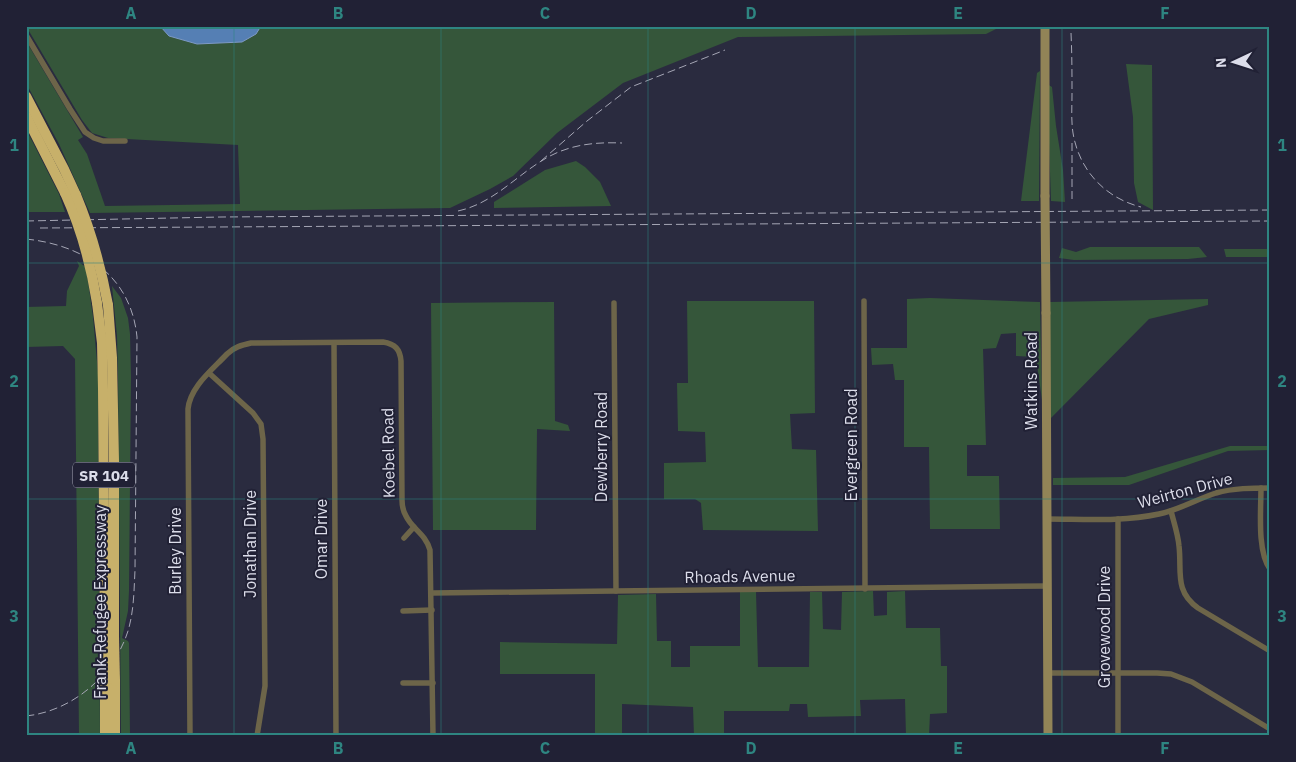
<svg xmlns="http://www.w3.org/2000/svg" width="1296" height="762" viewBox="0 0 1296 762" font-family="'IBM Plex Sans',sans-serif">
  <rect width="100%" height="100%" fill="#2a2b3f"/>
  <!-- green -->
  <g fill="#35563a">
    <path d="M26 26H160L169 36 197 44 242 42 256 34 261 26H1002L986 34 738 37 623 83 557 133 513 176 490 189 450 208 90 213 59 144 26 83V41L83 137 78 140 87 154 105 206 240 204 238 145 108 138 92 133 82 120Z"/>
    <path d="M1126 64 1152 65 1153 210 1138 202 1134 183 1133 117Z"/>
    <path d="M1040 71 1039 201H1021L1037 73Z"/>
    <path d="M1047 84 1052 87 1056 126 1063 170 1065 202 1051 201Z"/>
    <path d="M26 129 59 194 65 212H26Z"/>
    <path d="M576 161 585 167 600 182 611 206 494 208V202L545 170Z"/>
    <path d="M1090 247H1199L1207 257 1188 259 1074 260 1059 258 1062 248 1076 252Z"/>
    <path d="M1224 249H1270V257H1226Z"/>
    <path d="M77 261 86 267 93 317 98 373 100 736H79L75 359 63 346 26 347V307L66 306 67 291 79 266Z"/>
    <path d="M112 286 121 298 128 318 130 334 131 377 129 591 128 611 122 638 128 641 129 643 130 736H121L118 379 117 336Z"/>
    <path d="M930 298 1040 302 1042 400 1036 357 1016 356V333L1001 334 996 348 983 349 986 445H967V476H999L1000 529H930L929 447H904V380H895L893 364 872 365 871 348H907V299Z"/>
    <path d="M1208 299V305L1149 319 1050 419V302Z"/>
    <path d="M687 301H814L815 413 790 414 792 449 816 450 818 531 703 530 701 503 695 499H664V463L706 462 705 432 678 431 677 383H688Z"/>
    <path d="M554 302 555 421 568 425 570 431 537 429 536 530H433L431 303Z"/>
    <path d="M1230 446H1270V450L1228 451 1129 485H1053V478L1125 477Z"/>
    <path d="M873 591 874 616 887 615V592L905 591 906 628H940L941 666H947V713L930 714 929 736H906L905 699 860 700 861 716 808 717 807 704H790L789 711H724V736H694L693 707 622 704V736H595V674H500V642L617 644 618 595 656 594 657 641H671V667H690V646H740V592H756L758 667H809L810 592H822L823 629 841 630 842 592Z"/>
  </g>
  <!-- water -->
  <path fill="#557fb4" stroke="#7e9bc4" d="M160 26H261L256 34 242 42 197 44 169 36Z"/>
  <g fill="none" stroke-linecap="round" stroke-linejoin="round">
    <!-- street -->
    <g stroke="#6d6549" stroke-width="5.5">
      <path d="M26 35 70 109 85 132 94 138 103 141H125"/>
      <path d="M864 301 865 589"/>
      <path d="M614 303 616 591"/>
      <path d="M334 343 336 736"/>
      <path d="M209 373 253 413 261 424 263 439 265 686 257 736"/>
      <path d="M1261 488C1261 510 1257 552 1270 569"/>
      <path d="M1171 511C1174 523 1178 534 1179 546 1182 571 1174 591 1198 608L1270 651"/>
      <path d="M1047 519C1084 519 1122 522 1159 514 1179 510 1197 499 1216 493 1234 488 1252 488 1270 488"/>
      <path d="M1118 519V736"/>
      <path d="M404 538 414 527"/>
      <path d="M432 593 1048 586"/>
      <path d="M403 611 432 610"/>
      <path d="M1048 673H1157L1171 674 1192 682 1270 729"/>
      <path d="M403 683H433"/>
      <path d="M190 736 188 409C190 387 212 370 227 354 234 347 242 345 251 343L383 342C395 344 400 349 401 361L402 500C402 505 403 511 406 516 412 529 425 533 430 550L433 736"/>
    </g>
    <!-- secondary -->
    <g stroke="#928457" stroke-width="9">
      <path d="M1045 26V196"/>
      <path d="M1046 313 1048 736"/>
    </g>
    <!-- highway -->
    <g stroke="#c7b06a" stroke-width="10">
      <path d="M26 96 64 169 76 195"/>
      <path d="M26 116 65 193"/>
      <path d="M97 303 102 343 103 389 105 647"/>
      <path d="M108 305 112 358 114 461V636"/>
      <path d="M115 681V736"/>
      <path d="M105 693V736"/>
    </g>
    <!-- rail -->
    <g stroke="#a5a6b5" stroke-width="1" stroke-dasharray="8 4" stroke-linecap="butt">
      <path d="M1071 33C1072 54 1072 74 1072 94 1072 107 1071 120 1073 133 1079 170 1105 198 1141 207"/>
      <path d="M1072 143V203"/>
      <path d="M541 161 587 121 631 87 725 50"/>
      <path d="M458 211C495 203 518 173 550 156 573 144 597 142 622 143"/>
      <path d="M26 221 221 217 1270 210"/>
      <path d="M40 228 1270 221"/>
      <path d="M26 239C84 245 131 276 137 337L135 570C134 590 134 611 128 631 114 675 73 711 26 716"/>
    </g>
    <!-- secondary-bridge -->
    <path stroke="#928457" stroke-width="9" d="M1045 196 1046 313"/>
    <!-- highway-bridge -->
    <g stroke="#c7b06a" stroke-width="10">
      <path d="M65 193C81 228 91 265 97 303"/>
      <path d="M76 195C91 231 101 267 108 305"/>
      <path d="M114 636 115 681"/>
      <path d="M105 647V693"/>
    </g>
  </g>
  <!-- grid -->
  <path fill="none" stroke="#2e8581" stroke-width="1" stroke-opacity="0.55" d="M234 26V736M441 26V736M648 26V736M855 26V736M1062 26V736M26 263H1270M26 499H1270"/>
  <g text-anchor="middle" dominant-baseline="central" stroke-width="4" stroke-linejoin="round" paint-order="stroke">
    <!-- shield labels -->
    <rect fill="#212135" stroke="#a4a5b4" stroke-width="1" x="73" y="462.5" width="62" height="25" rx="4"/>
    <g font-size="15" font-weight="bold" fill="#dcddea">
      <text x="104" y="475">SR 104</text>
    </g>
    <!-- street labels -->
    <g font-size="16" fill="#dcddea" stroke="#212135">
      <text transform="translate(1031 381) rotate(-90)">Watkins Road</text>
      <text transform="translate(851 445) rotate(-90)">Evergreen Road</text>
      <text transform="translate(601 447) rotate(-90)">Dewberry Road</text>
      <text transform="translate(388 453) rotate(-91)">Koebel Road</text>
      <text transform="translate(1185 490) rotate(-15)">Weirton Drive</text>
      <text transform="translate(321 539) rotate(-90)">Omar Drive</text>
      <text transform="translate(250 544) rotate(-90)">Jonathan Drive</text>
      <text transform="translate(175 551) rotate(-90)">Burley Drive</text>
      <text transform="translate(740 576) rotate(-1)">Rhoads Avenue</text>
      <text transform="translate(100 602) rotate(-90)">Frank-Refugee Expressway</text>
      <text transform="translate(1104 627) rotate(-90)">Grovewood Drive</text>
    </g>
  </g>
  <!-- border -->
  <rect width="1296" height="762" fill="none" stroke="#212135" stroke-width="55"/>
  <!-- north arrow -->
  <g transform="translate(1234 62) rotate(266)" stroke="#212135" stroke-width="4" paint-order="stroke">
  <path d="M0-4L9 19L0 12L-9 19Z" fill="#dcddea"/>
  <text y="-8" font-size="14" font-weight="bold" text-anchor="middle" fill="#dcddea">N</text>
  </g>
  <rect x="28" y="28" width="1240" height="706" fill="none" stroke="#2e8581" stroke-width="2"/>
  <g font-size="16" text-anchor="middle" font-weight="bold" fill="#2e8581">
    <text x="131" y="19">A</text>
    <text x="338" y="19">B</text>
    <text x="545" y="19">C</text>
    <text x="751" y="19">D</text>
    <text x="958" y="19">E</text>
    <text x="1165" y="19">F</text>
    <text x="14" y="151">1</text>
    <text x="1282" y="151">1</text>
    <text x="14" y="387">2</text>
    <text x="1282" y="387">2</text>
    <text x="14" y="622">3</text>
    <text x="1282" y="622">3</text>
    <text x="131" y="754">A</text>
    <text x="338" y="754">B</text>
    <text x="545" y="754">C</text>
    <text x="751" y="754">D</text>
    <text x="958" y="754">E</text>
    <text x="1165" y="754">F</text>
  </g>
</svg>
